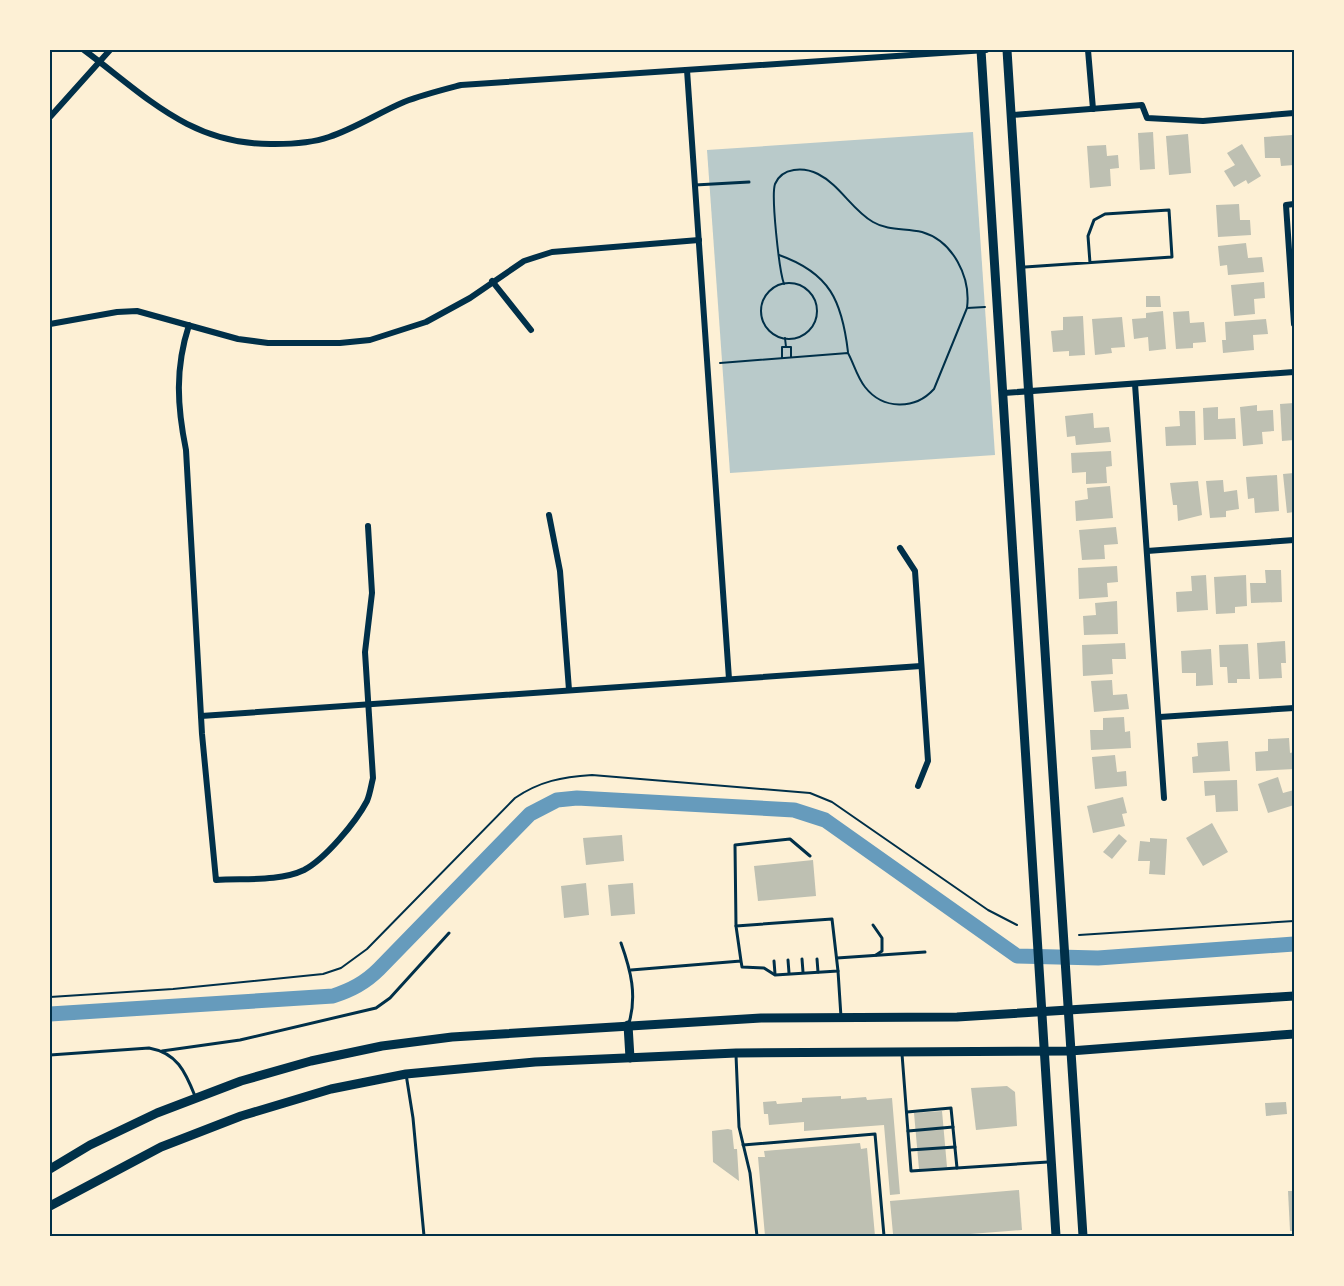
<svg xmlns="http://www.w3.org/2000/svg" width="1344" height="1286" viewBox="0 0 1344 1286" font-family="Rubik,sans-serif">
  <rect width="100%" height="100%" fill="#fdf0d5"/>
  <!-- green -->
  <path fill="#b9caca" d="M973 132 995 455 730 473 707 150Z"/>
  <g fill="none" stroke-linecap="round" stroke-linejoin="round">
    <!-- canal -->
    <path stroke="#669bbc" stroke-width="15" d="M50 1014 333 996C351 990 365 983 379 969L530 814 557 800 577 798 794 810 825 820 1017 956 1098 958 1294 944"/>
  </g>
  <!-- building -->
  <g fill="#bec0b2">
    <path d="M1153 132 1155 169 1140 170 1138 133Z"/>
    <path d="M1188 134 1191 173 1169 175 1166 136Z"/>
    <path d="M1292 135 1294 165 1281 166 1280 158H1265L1264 137Z"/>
    <path d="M1242 144 1261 176 1248 184 1246 180 1234 187 1224 171 1235 165 1227 153Z"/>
    <path d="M1106 145 1107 156 1118 155 1119 168 1110 169 1111 186 1090 188 1087 146Z"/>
    <path d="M1239 204 1240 220H1250L1251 235 1218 237 1216 205Z"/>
    <path d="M1246 243 1248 258 1262 257 1264 272 1228 275 1227 265 1220 266 1218 246Z"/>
    <path d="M1264 282 1265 298 1254 299 1255 314 1234 316 1231 285Z"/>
    <path d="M1146 296H1160L1161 307H1146Z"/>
    <path d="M1163 311 1166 349 1149 351 1148 337 1134 339 1132 319 1146 318V313Z"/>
    <path d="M1189 311 1190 323 1204 322 1206 342 1193 343V348L1176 349 1173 312Z"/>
    <path d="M1083 316 1085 355 1069 356V351L1053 352 1051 331 1063 330V317Z"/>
    <path d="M1122 317 1125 347 1111 348 1112 353 1095 355 1092 319Z"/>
    <path d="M1266 319 1268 334 1253 335 1254 350 1223 353 1222 340H1226L1225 322Z"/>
    <path d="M1294 403V440L1282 441 1280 404Z"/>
    <path d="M1257 405V411L1273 410 1274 431 1262 432 1263 444 1243 446 1240 407Z"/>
    <path d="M1218 407V419L1235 418 1236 439 1204 440 1203 408Z"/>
    <path d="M1179 411H1195L1196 445 1166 446 1165 427 1180 426Z"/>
    <path d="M1093 413 1094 428 1109 427 1111 442 1076 445 1075 436 1067 437 1065 416Z"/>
    <path d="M1111 451 1112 466 1106 467 1107 483 1086 484V472L1072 473 1071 453Z"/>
    <path d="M1294 473V512L1287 513 1283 474Z"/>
    <path d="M1277 475 1279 511 1255 513 1254 498 1248 499 1246 477Z"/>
    <path d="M1223 480 1224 492 1237 490 1239 509 1226 511V517L1210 518 1206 481Z"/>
    <path d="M1198 481 1202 515 1178 521 1177 505H1173L1170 483Z"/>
    <path d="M1110 486 1113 518 1076 521 1075 501 1088 499 1087 488Z"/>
    <path d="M1116 527 1118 544 1104 545 1105 559 1082 560 1079 530Z"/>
    <path d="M1117 566 1118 582 1107 583 1108 597 1079 599 1078 568Z"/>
    <path d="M1265 570H1281L1282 602 1251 603 1250 583H1266Z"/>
    <path d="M1206 575 1208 610 1177 612 1176 592 1192 591 1191 576Z"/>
    <path d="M1246 575 1247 606 1235 607V613L1216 614 1214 577Z"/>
    <path d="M1117 601 1118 634 1084 635 1083 616 1096 615 1095 603Z"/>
    <path d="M1285 641 1286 663H1281L1282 678 1259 679 1257 643Z"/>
    <path d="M1125 643 1126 659H1112L1113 674 1083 676 1082 645Z"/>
    <path d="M1248 644 1250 679H1237V683H1228L1227 667H1220L1219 645Z"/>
    <path d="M1211 649 1213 685 1196 686V673H1182L1181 651Z"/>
    <path d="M1112 680 1113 695 1127 694 1129 709 1094 712 1091 681Z"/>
    <path d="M1124 717 1125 732 1130 731 1131 748 1091 750 1090 730H1103V718Z"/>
    <path d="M1289 738 1290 753 1294 752V769L1256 771 1255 752 1268 751V739Z"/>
    <path d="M1228 741 1230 771 1193 773 1192 757 1198 756 1197 743Z"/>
    <path d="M1115 755 1117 772 1126 771 1127 786 1095 789 1092 757Z"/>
    <path d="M1278 777 1283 793 1294 790V805L1268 813 1258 784Z"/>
    <path d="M1237 780 1238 811 1216 812 1215 795 1205 796 1204 781Z"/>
    <path d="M1123 797 1127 813 1122 814 1125 826 1093 833 1087 806Z"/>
    <path d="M1212 823 1228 852 1203 866 1186 838Z"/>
    <path d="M1119 834 1127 841 1112 859 1103 852Z"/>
    <path d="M622 835 624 861 586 865 583 838Z"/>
    <path d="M1150 838 1167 839 1165 875 1149 874 1150 861H1138L1140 841 1150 842Z"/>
    <path d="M813 860 816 896 758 901 754 866Z"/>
    <path d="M586 883 589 915 564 918 561 886Z"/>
    <path d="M633 883 635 914 611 916 608 885Z"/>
    <path d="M1007 1086 1015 1092 1017 1126 976 1130 971 1088Z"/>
    <path d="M841 1096V1099L866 1097 867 1100 892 1098 900 1194 890 1195 884 1125 804 1131V1122L769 1125 768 1114H764L763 1102 776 1101 777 1104 802 1102V1098Z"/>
    <path d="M1286 1102 1287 1114 1266 1116 1265 1103Z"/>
    <path d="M942 1111 947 1167 919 1169 914 1113Z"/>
    <path d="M728 1129 732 1130 734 1149H737L739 1181 713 1162 712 1131Z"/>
    <path d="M860 1143 861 1149 867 1148 875 1236H765L758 1157H765L764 1151Z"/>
    <path d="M1019 1190 1022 1230 945 1236 893 1234 890 1201Z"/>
    <path d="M1288 1191H1294V1231H1290Z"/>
  </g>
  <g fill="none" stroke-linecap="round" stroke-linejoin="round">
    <!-- path -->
    <g stroke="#003049" stroke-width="2">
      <path d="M779 255C830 273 842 301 848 352"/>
      <circle cx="789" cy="311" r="28"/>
      <path d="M784 284C779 270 771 196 775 184 782 167 804 167 818 174 840 185 852 210 873 222 888 231 905 228 922 232 953 241 971 277 967 308"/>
      <path d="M785 338 786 347H791V357"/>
      <path d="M782 358V347H786"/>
      <path d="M720 363 848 353C854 364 857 377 865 387 883 410 915 410 934 389L967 308 985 307"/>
      <path d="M1079 935 1294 921"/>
      <path d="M50 997 173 989 323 974 341 968 367 949 515 798C540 781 562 777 592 775L810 793 832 802 988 910 1017 925"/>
    </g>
    <!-- service -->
    <g stroke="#003049" stroke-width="3">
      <path d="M695 185 749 182"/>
      <path d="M1025 267 1172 257 1169 210 1105 214 1094 220 1088 236 1090 263"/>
      <path d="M873 925 882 938V951L876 955"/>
      <path d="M736 926 735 845 790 839 810 856"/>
      <path d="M621 943C631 971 637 995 629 1023"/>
      <path d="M837 958 925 952"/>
      <path d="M802 959 803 972"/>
      <path d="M817 959 818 972"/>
      <path d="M788 960 789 973"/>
      <path d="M774 961 775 974"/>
      <path d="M631 970 741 961 736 926 832 919 838 971 775 975 764 968 742 967 741 961"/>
      <path d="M838 971 841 1017"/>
      <path d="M162 1051 240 1040 376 1008 390 998 449 933"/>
      <path d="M902 1054 911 1171 1048 1162"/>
      <path d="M50 1055 149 1048C177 1053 185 1071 195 1096"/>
      <path d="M736 1055 739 1127 750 1173 757 1236"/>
      <path d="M406 1074 413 1118 424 1236"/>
      <path d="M907 1112 951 1108 957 1168"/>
      <path d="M908 1131 953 1127"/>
      <path d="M743 1145 875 1134 884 1236"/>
      <path d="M910 1150 955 1147"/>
    </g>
    <!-- minor -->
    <g stroke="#003049" stroke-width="6">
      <path d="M84 50C146 96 191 146 275 144 293 144 312 143 329 137 356 128 378 113 404 102 422 95 442 90 461 85L986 50"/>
      <path d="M1088 50 1093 109"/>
      <path d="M687 70 729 679"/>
      <path d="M1012 115 1142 105 1147 118 1203 121 1294 113"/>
      <path d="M50 117 110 50"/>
      <path d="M1294 204 1286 205 1294 324"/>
      <path d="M492 281 531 330"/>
      <path d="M50 324 117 312 137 311 238 339 268 343H340L370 340 426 322 470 298 524 261 552 252 699 240"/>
      <path d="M189 325C175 368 177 406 186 450L202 734 216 880C243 878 279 882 304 870 325 859 356 822 367 801 370 794 371 786 373 778L365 652 372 593 368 526"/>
      <path d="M1135 384 1164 798"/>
      <path d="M1004 393 1294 372"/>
      <path d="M549 515 560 571 569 690"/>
      <path d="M900 548 915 571 928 761 918 786"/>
      <path d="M1147 551 1294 540"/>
      <path d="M201 716 921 666"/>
      <path d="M1160 717 1294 708"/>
    </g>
    <!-- secondary -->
    <g stroke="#003049" stroke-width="9">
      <path d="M981 50 1056 1236"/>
      <path d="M1007 50C1035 445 1054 841 1083 1236"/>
      <path d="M628 1025 630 1058"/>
      <path d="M50 1169 90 1145 157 1113 241 1081 311 1061 382 1046 452 1037 761 1018 957 1017 1294 996"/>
      <path d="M50 1206 161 1147 241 1116 331 1089 406 1074 535 1062 670 1056 736 1053 1070 1051 1294 1034"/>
    </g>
  </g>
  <!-- border -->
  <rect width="1344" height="1286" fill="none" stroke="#fdf0d5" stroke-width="102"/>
  <rect x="51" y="51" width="1242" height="1184" fill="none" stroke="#003049" stroke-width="2"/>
</svg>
